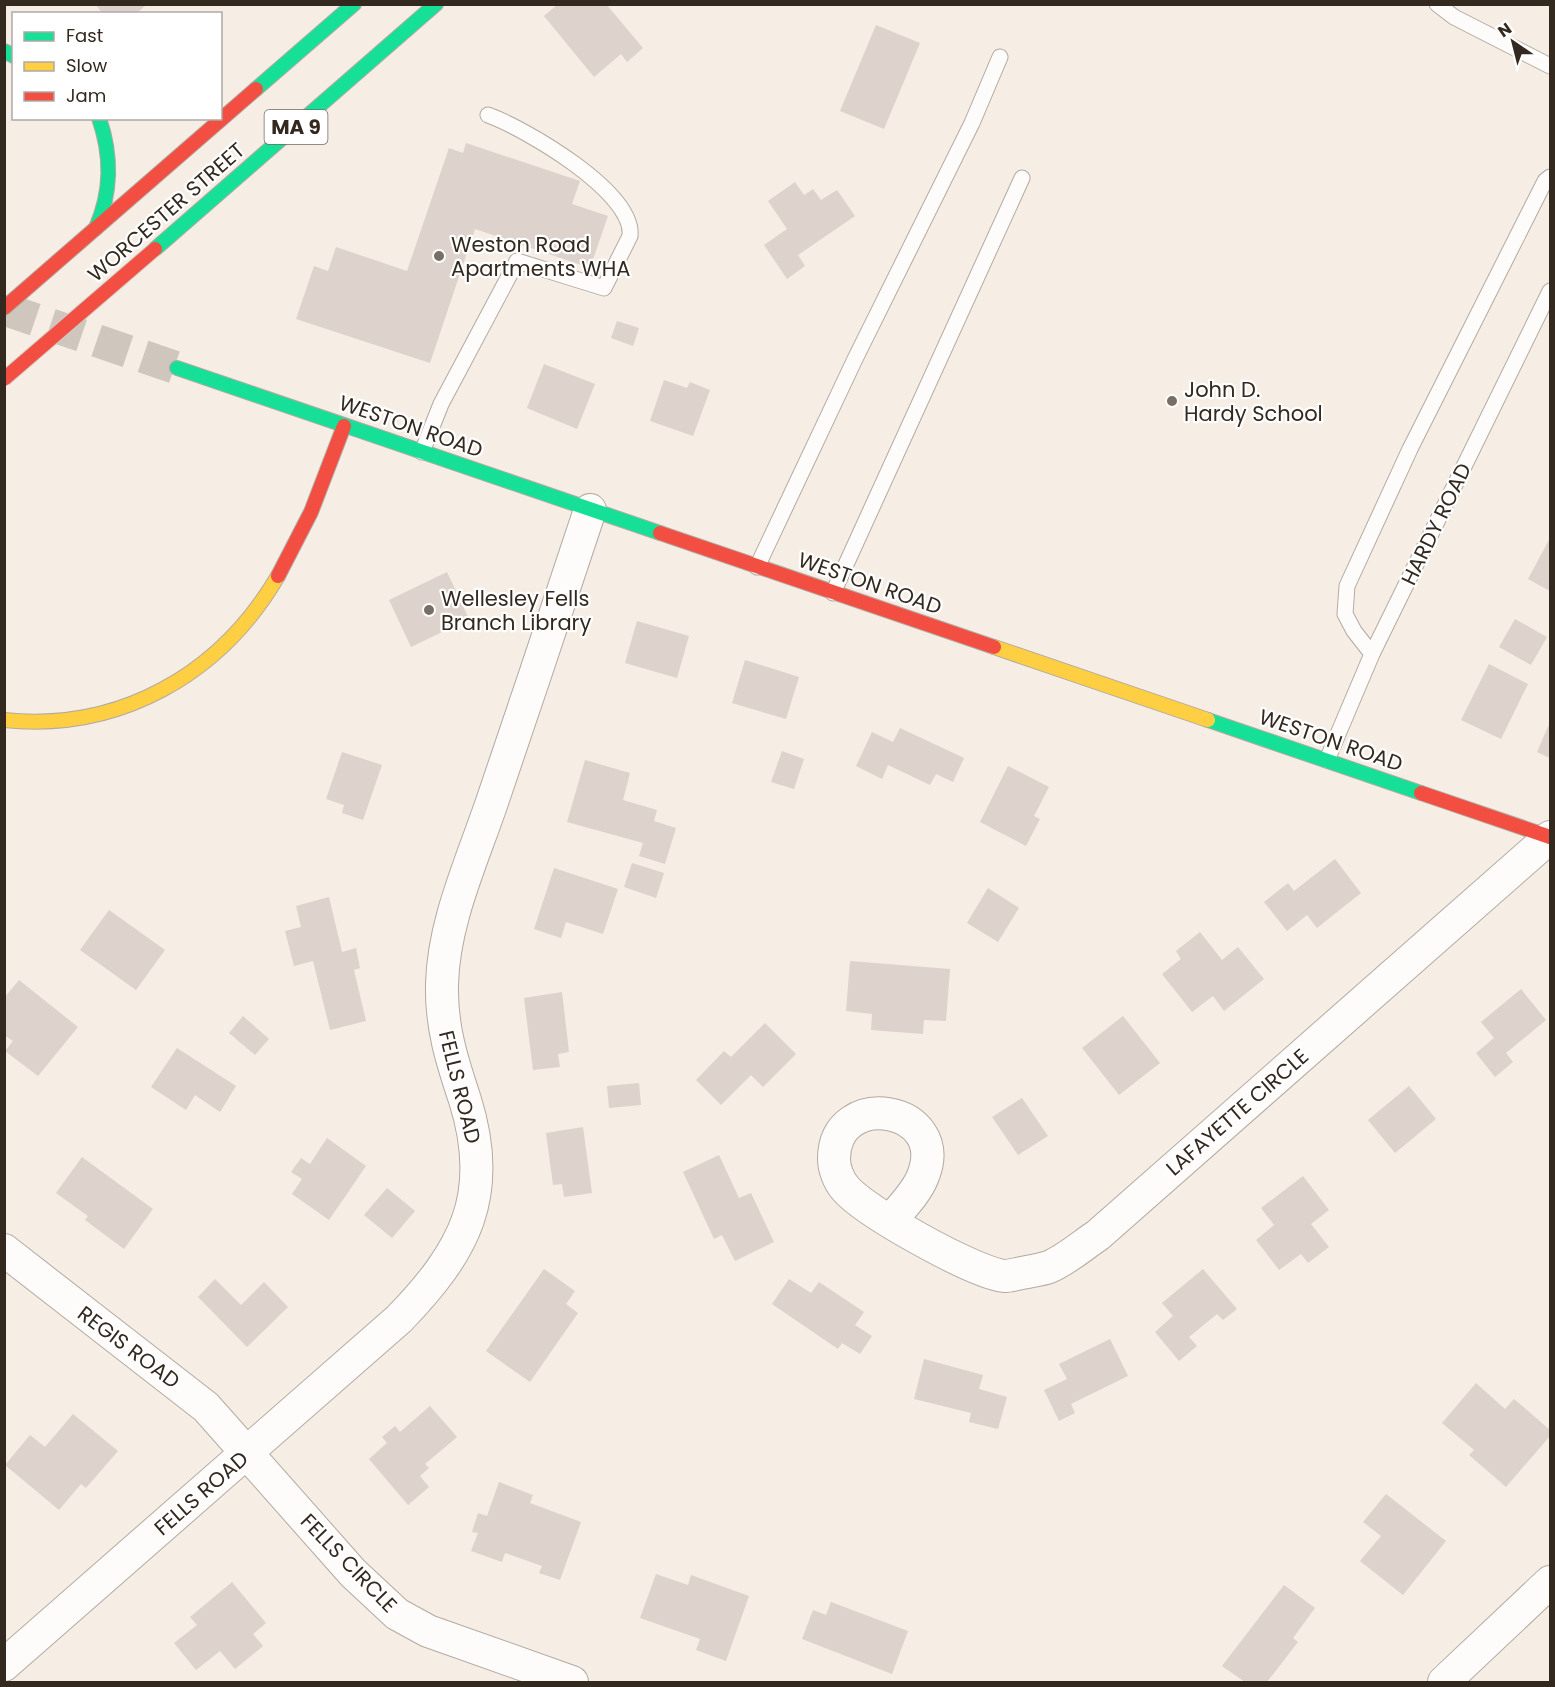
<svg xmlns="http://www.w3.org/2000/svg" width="1555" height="1687" viewBox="0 0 1555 1687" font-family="Poppins,sans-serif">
  <rect width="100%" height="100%" fill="#f6ede5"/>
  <!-- building -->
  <g fill="#ddd2cc">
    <path d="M95 4H147L136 14H103Z"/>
    <path d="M558 4H606L643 48 627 62 621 54 594 77 544 16Z"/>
    <path d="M876 25 920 43 884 129 840 111Z"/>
    <path d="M466 143 580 181 572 204 608 216 590 268 475 229 430 363 296 319 314 266 328 271 336 247 407 271 449 148 463 153Z"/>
    <path d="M795 182 804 195 813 189 821 200 837 190 855 216 798 255 805 266 787 279 764 245 787 229 768 201Z"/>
    <path d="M617 321 639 328 633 346 611 338Z"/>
    <path d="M544 364 595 384 577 429 527 408Z"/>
    <path d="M664 380 687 388 690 382 710 390 693 436 650 421Z"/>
    <path d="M1550 538V591L1528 579Z"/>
    <path d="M447 572 469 619 411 647 389 600Z"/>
    <path d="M1515 619 1547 637 1531 665 1499 647Z"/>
    <path d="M637 621 689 636 677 678 625 663Z"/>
    <path d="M745 660 799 677 786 719 732 703Z"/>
    <path d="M1489 664 1528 684 1501 739 1461 720Z"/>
    <path d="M1550 722V758L1537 752Z"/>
    <path d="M900 728 964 758 953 782 936 774 930 785 888 765 882 779 856 766 872 732 893 742Z"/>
    <path d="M782 751 804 759 794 789 771 782Z"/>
    <path d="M342 752 382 765 363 820 342 813 344 805 326 799Z"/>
    <path d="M585 760 630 773 623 800 657 810 654 821 676 828 665 864 639 856 643 843 567 822Z"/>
    <path d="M1008 766 1049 787 1034 816 1040 819 1026 846 980 822Z"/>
    <path d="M1335 859 1361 893 1317 928 1307 915 1287 931 1264 902 1288 883 1294 891Z"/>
    <path d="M632 863 664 873 656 898 624 887Z"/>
    <path d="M554 868 618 889 603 934 566 922 561 938 534 929Z"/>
    <path d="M988 888 1019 908 998 942 967 923Z"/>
    <path d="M329 897 342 952 356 948 360 968 354 970 366 1021 330 1030 313 961 294 966 285 931 301 927 296 906Z"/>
    <path d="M109 910 165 950 136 990 80 950Z"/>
    <path d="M1200 932 1222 960 1238 947 1264 979 1224 1011 1213 996 1192 1012 1162 974 1181 959 1176 951Z"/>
    <path d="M850 961 950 969 946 1021 924 1020 923 1034 871 1030 872 1014 846 1011Z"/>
    <path d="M19 980 78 1027 38 1076 5 1051 13 1041 4 1035V998Z"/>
    <path d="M1521 989 1546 1020 1506 1053 1513 1062 1495 1077 1476 1053 1494 1038 1481 1022Z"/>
    <path d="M562 992 569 1052 558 1054 560 1067 533 1070 524 998Z"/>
    <path d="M243 1016 269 1039 255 1055 229 1033Z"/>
    <path d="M1123 1016 1160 1063 1119 1095 1082 1048Z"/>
    <path d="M765 1023 796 1054 763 1087 751 1075 721 1105 696 1080 724 1051 731 1057Z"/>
    <path d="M177 1048 236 1086 220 1112 195 1095 186 1110 151 1087Z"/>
    <path d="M639 1083 641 1105 609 1108 607 1086Z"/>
    <path d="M1409 1086 1436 1119 1395 1153 1368 1120Z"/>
    <path d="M1022 1098 1048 1136 1018 1155 992 1117Z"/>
    <path d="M583 1127 592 1193 564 1197 562 1184 553 1185 546 1133Z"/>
    <path d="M327 1138 366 1166 329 1220 292 1194 302 1179 291 1172 301 1158 310 1164Z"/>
    <path d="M719 1155 739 1198 751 1193 774 1242 735 1261 722 1235 714 1239 683 1172Z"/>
    <path d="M82 1157 153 1209 124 1249 85 1220 88 1216 56 1193Z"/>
    <path d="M1303 1176 1329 1210 1311 1224 1329 1247 1308 1263 1301 1254 1279 1270 1256 1240 1274 1225 1261 1208Z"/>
    <path d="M387 1188 415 1211 392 1238 364 1215Z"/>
    <path d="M544 1269 575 1291 566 1304 578 1313 530 1382 486 1351Z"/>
    <path d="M1203 1269 1237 1309 1223 1320 1217 1314 1189 1337 1197 1346 1179 1361 1155 1332 1173 1316 1162 1303Z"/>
    <path d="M215 1279 241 1305 264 1282 288 1307 247 1347 198 1297Z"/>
    <path d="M789 1279 811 1293 819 1282 864 1312 855 1325 872 1336 860 1354 842 1343 838 1349 772 1304Z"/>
    <path d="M1110 1339 1128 1376 1071 1404 1075 1413 1059 1421 1044 1390 1067 1379 1059 1364Z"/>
    <path d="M924 1359 983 1375 979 1389 1007 1397 998 1429 969 1422 971 1413 914 1399Z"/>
    <path d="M1476 1383 1505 1409 1514 1399 1550 1430V1436L1506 1487 1469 1455 1474 1450 1442 1423Z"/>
    <path d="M430 1406 457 1437 425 1464 429 1468 420 1476 429 1487 408 1505 369 1459 387 1443 382 1437 395 1426 400 1432Z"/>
    <path d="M73 1414 118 1451 86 1488 81 1484 59 1510 5 1465 30 1435 45 1447Z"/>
    <path d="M499 1482 533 1495 530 1503 581 1522 560 1580 539 1573 542 1566 505 1553 502 1562 471 1551 478 1533 472 1532 478 1513 487 1516Z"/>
    <path d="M1386 1494 1446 1541 1403 1595 1360 1561 1381 1536 1363 1522Z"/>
    <path d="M656 1574 688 1585 691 1575 749 1596 726 1661 696 1650 700 1639 640 1618Z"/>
    <path d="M232 1582 266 1623 253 1634 263 1646 235 1669 220 1651 196 1670 174 1643 197 1625 190 1617Z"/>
    <path d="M1284 1585 1315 1608 1293 1638 1298 1642 1267 1682H1245L1222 1666Z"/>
    <path d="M831 1602 908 1631 892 1674 802 1639 813 1610 826 1615Z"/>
  </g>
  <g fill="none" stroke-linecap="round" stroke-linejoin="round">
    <!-- secondary-tunnel -->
    <path stroke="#cfc6bd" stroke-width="33" stroke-dasharray="33 16" stroke-linecap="butt" d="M4 309 177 368"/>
    <defs>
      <g id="lane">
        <path d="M1437 4 1454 17 1550 66"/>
        <path d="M422 452 441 404 517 261 604 288 630 236C635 192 524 128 488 115"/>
        <path d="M757 567 855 359 972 123 1000 57"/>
        <path d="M833 593 1022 178"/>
        <path d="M1372 654 1354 631 1345 614 1347 586 1410 449 1545 181 1550 177"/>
        <path d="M1327 760 1372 654 1550 291"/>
      </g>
      <g id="street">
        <path d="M891 1220C902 1207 917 1192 923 1176 951 1106 834 1087 834 1159 834 1169 839 1181 845 1188 865 1212 973 1272 1004 1276 1010 1276 1016 1274 1022 1273 1031 1271 1040 1270 1049 1267 1066 1260 1083 1245 1098 1235L1550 837"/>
        <path d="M4 1250 206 1407 353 1573 397 1614 428 1631 572 1682"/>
        <path d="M4 1665 399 1319C465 1251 495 1195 465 1100 452 1061 441 1027 442 985 443 923 472 861 492 802 525 705 558 607 590 510"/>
        <path d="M1444 1682 1550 1582"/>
      </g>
      <g id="fast">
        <path d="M4 51 14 56"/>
        <path d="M256 89 354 4"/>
        <path d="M96 228C112 191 112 156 99 118"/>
        <path d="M155 249 436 4"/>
        <path d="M177 368 660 533"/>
        <path d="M1208 720 1421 793"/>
      </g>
      <g id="slow">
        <path d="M994 647 1208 720"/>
        <path d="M4 720C119 732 220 675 278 576"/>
      </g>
      <g id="jam">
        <path d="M4 308 256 89"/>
        <path d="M660 533 994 647"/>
        <path d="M278 576 311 512 344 426"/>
        <path d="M1421 793 1550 837"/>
      </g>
    </defs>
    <!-- lane casing -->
    <use href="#lane" stroke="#b2aaa2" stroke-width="17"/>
    <!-- street casing -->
    <use href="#street" stroke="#b2aaa2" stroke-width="34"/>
    <!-- fast casing -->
    <use href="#fast" stroke="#b2aaa2" stroke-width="16"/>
    <!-- slow casing -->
    <use href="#slow" stroke="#b2aaa2" stroke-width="16"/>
    <!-- jam casing -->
    <use href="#jam" stroke="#b2aaa2" stroke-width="16"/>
    <!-- lane -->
    <use href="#lane" stroke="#fefcfb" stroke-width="15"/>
    <!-- street -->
    <use href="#street" stroke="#fefcfb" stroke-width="32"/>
    <!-- fast -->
    <use href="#fast" stroke="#16e098" stroke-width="14"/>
    <!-- slow -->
    <use href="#slow" stroke="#ffcf43" stroke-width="14"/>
    <!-- jam -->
    <use href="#jam" stroke="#f24e42" stroke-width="14"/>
    <defs>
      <path id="jam-bridge" d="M4 379 155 249"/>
    </defs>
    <!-- jam-bridge casing -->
    <use href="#jam-bridge" stroke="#cfcac4" stroke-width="16" stroke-linecap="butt"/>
    <!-- jam-bridge -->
    <use href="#jam-bridge" stroke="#f24e42" stroke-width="14"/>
  </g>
  <!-- markers -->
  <g fill="#776e64" stroke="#fff" stroke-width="2">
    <circle cx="439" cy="256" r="6"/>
    <circle cx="1172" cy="401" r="6"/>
    <circle cx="429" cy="610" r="6"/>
  </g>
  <g text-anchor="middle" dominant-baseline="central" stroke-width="4.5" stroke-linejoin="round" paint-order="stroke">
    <!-- shield labels -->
    <rect fill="#fff" stroke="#706962" stroke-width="1.5" x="264.5" y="110" width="63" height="34" rx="4.5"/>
    <g font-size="20" font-weight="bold" fill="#33291f">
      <text x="296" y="127">MA 9</text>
    </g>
    <!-- street labels -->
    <g font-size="21" fill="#33291f" stroke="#fff">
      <text transform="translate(166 212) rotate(-41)">WORCESTER STREET</text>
      <text transform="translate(411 426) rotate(19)">WESTON ROAD</text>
      <text transform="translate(1436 524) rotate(-64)">HARDY ROAD</text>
      <text transform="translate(870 583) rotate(19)">WESTON ROAD</text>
      <text transform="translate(1331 740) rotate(19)">WESTON ROAD</text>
      <text transform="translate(460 1087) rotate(76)">FELLS ROAD</text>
      <text transform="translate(1237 1112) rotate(-41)">LAFAYETTE CIRCLE</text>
      <text transform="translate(129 1347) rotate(37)">REGIS ROAD</text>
      <text transform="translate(201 1493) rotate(-41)">FELLS ROAD</text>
      <text transform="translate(349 1563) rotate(46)">FELLS CIRCLE</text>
    </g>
    <!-- poi labels -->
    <g font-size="21" fill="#33291f" stroke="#fff" text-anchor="start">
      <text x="451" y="244">Weston Road<tspan x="451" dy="24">Apartments WHA</tspan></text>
      <text x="1184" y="389">John D.<tspan x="1184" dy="24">Hardy School</tspan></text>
      <text x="441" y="598">Wellesley Fells<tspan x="441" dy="24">Branch Library</tspan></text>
    </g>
  </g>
  <!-- border -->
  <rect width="1555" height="1687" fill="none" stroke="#33291f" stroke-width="12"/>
  <!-- legend -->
  <rect x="12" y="12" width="210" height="108" fill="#ffffff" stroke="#ada9a5" stroke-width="1.5"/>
  <rect x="24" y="32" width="30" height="9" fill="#16e098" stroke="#ada9a5" stroke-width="1.5"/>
  <text x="66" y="42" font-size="18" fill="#33291f">Fast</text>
  <rect x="24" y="62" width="30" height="9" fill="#ffcf43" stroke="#ada9a5" stroke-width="1.5"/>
  <text x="66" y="72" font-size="18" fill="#33291f">Slow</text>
  <rect x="24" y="92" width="30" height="9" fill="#f24e42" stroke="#ada9a5" stroke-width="1.5"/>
  <text x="66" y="102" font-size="18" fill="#33291f">Jam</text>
  <!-- north arrow -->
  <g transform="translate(1513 42) rotate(325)" stroke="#ffffff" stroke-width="4.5" paint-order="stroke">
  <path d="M0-4.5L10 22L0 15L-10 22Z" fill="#33291f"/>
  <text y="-9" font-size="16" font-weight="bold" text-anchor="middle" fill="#33291f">N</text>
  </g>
</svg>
